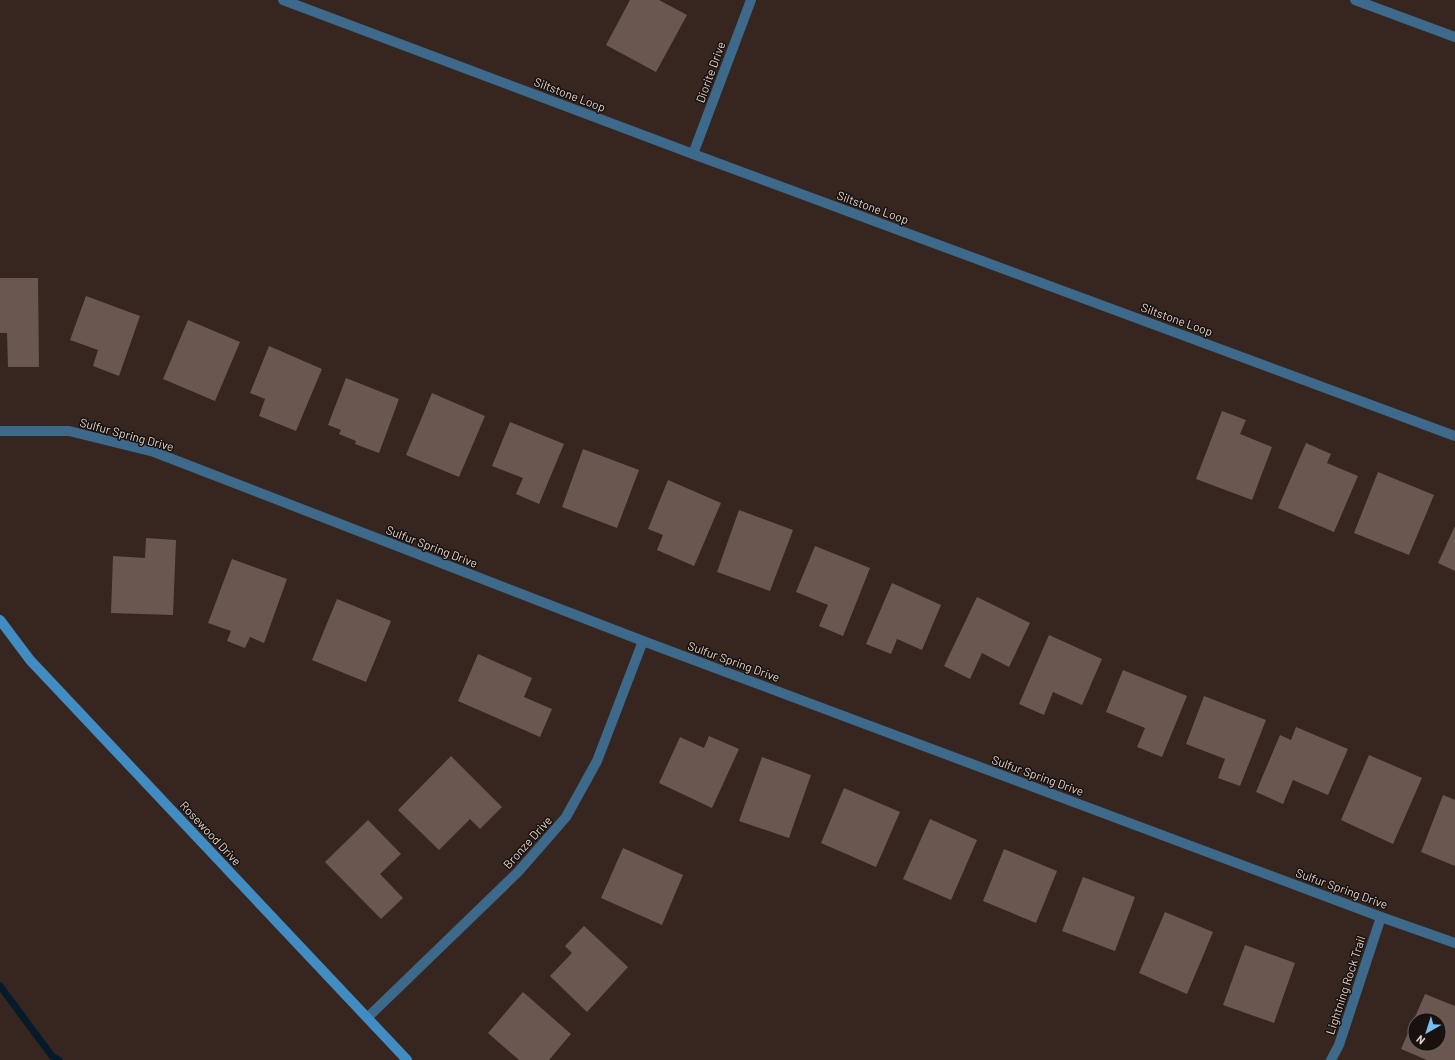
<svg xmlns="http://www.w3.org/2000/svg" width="1455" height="1060" viewBox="0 0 1455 1060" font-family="Barlow,sans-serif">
  <rect width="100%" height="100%" fill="#36261f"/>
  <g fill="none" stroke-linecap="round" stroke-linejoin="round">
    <!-- stream -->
    <path stroke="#051b2a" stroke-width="7" d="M0 986 52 1056 59 1060"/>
  </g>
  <!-- building -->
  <g fill="#6a5850" fill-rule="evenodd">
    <path d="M630 0H659L687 15 656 72 606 45Z"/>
    <path d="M0 278H38L39 367H8L7 333H0Z"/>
    <path d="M86 296 140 316 119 376 93 366 98 350 70 340Z"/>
    <path d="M188 320 240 342 215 401 163 379Z"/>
    <path d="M269 346 322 369 296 431 259 416 265 399 250 393Z"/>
    <path d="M346 378 399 399 379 453 355 444 356 441 339 434 341 430 328 425Z"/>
    <path d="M432 393 485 416 459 477 406 455Z"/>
    <path d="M1222 411 1246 420 1240 434 1272 447 1252 500 1196 479Z"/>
    <path d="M510 422 564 444 539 504 516 494 523 478 492 466Z"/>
    <path d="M1306 443 1331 454 1327 463 1358 476 1334 532 1278 508Z"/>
    <path d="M583 449 639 470 617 528 562 507Z"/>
    <path d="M1378 472 1434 495 1409 555 1354 533Z"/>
    <path d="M668 480 721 503 694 566 657 550 663 535 648 529Z"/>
    <path d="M739 510 793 530 770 591 717 572Z"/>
    <path d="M1455 526V571L1438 563Z"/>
    <path d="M146 538 176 540 173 615 111 613 113 556 145 558Z"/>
    <path d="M815 546 870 568 843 636 819 626 828 605 796 592Z"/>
    <path d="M232 559 287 579 264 643 250 637 245 648 227 641 231 631 208 623Z"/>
    <path d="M892 583 941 605 922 650 897 639 891 654 866 644Z"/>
    <path d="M977 597 1030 623 1009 667 982 653 970 679 944 666Z"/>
    <path d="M337 599 391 621 366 682 312 660Z"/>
    <path d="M1049 635 1102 659 1082 705 1053 692 1044 715 1019 704Z"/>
    <path d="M478 654 532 678 524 697 552 709 540 737 458 701Z"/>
    <path d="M1123 670 1187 696 1162 757 1137 747 1145 728 1106 712Z"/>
    <path d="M1204 696 1266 720 1240 786 1218 778 1225 759 1186 744Z"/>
    <path d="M1296 727 1348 749 1328 795 1293 780 1283 804 1256 792 1280 735 1291 740Z"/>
    <path d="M709 736 739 749 712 808 659 783 680 737 704 748Z"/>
    <path d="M1369 755 1422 778 1393 844 1341 820Z"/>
    <path d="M451 756 502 807 480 829 470 819 439 850 398 810Z"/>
    <path d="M762 757 811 775 789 838 739 821Z"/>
    <path d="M844 788 900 812 876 867 821 843Z"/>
    <path d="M1443 795 1455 800V866L1421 852Z"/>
    <path d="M930 819 977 840 951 900 903 879Z"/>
    <path d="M368 820 401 854 380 874 403 898 381 919 325 862Z"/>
    <path d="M623 848 683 875 662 925 601 898Z"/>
    <path d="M1004 849 1057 871 1036 923 983 901Z"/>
    <path d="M1083 877 1135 897 1115 951 1062 931Z"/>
    <path d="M1165 912 1213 932 1187 994 1139 973Z"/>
    <path d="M584 926 628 967 587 1012 550 976 572 953 565 946Z"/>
    <path d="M1245 945 1295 963 1274 1023 1223 1005Z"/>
    <path d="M523 992 571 1034 549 1060H519L488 1033Z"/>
    <path d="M1425 994 1455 1006V1060H1427L1401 1049ZM1415 1020H1439V1044H1415Z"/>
  </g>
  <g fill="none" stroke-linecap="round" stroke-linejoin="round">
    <!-- street -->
    <g stroke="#3d698b" stroke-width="10">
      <path d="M283 0 693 154 1455 436"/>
      <path d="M1355 0 1455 37"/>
      <path d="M693 154 751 0"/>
      <path d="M0 431H69L154 452 643 641 1381 917 1455 943"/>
      <path d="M368 1017 518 872 566 817 597 761 643 641"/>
      <path d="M1331 1060 1339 1045 1381 917"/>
    </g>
    <!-- secondary -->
    <path stroke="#418cc2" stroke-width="10" d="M0 620 30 660 407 1060"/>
  </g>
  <g text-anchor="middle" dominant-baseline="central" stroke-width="3" stroke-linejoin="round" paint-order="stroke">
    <!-- street labels -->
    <g font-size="12" fill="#dfd4cf" stroke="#18110e">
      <text transform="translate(710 72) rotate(-70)">Diorite Drive</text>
      <text transform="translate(570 94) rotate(21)">Siltstone Loop</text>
      <text transform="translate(873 207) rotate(20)">Siltstone Loop</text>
      <text transform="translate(1177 319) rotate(20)">Siltstone Loop</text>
      <text transform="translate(127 434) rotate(15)">Sulfur Spring Drive</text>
      <text transform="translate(432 546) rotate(21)">Sulfur Spring Drive</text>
      <text transform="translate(734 661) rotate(20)">Sulfur Spring Drive</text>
      <text transform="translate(1038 775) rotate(20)">Sulfur Spring Drive</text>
      <text transform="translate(211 833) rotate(47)">Rosewood Drive</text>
      <text transform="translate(527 842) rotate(-48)">Bronze Drive</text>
      <text transform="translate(1342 888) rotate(20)">Sulfur Spring Drive</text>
      <text transform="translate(1345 985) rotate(-72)">Lightning Rock Trail</text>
    </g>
  </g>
  <!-- north arrow -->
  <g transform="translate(1427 1032) rotate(219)"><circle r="19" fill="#18110e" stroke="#685f5b"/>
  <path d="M0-3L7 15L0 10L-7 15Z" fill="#77bff7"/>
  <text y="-6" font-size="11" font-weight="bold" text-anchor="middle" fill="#dfd4cf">N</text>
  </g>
</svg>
